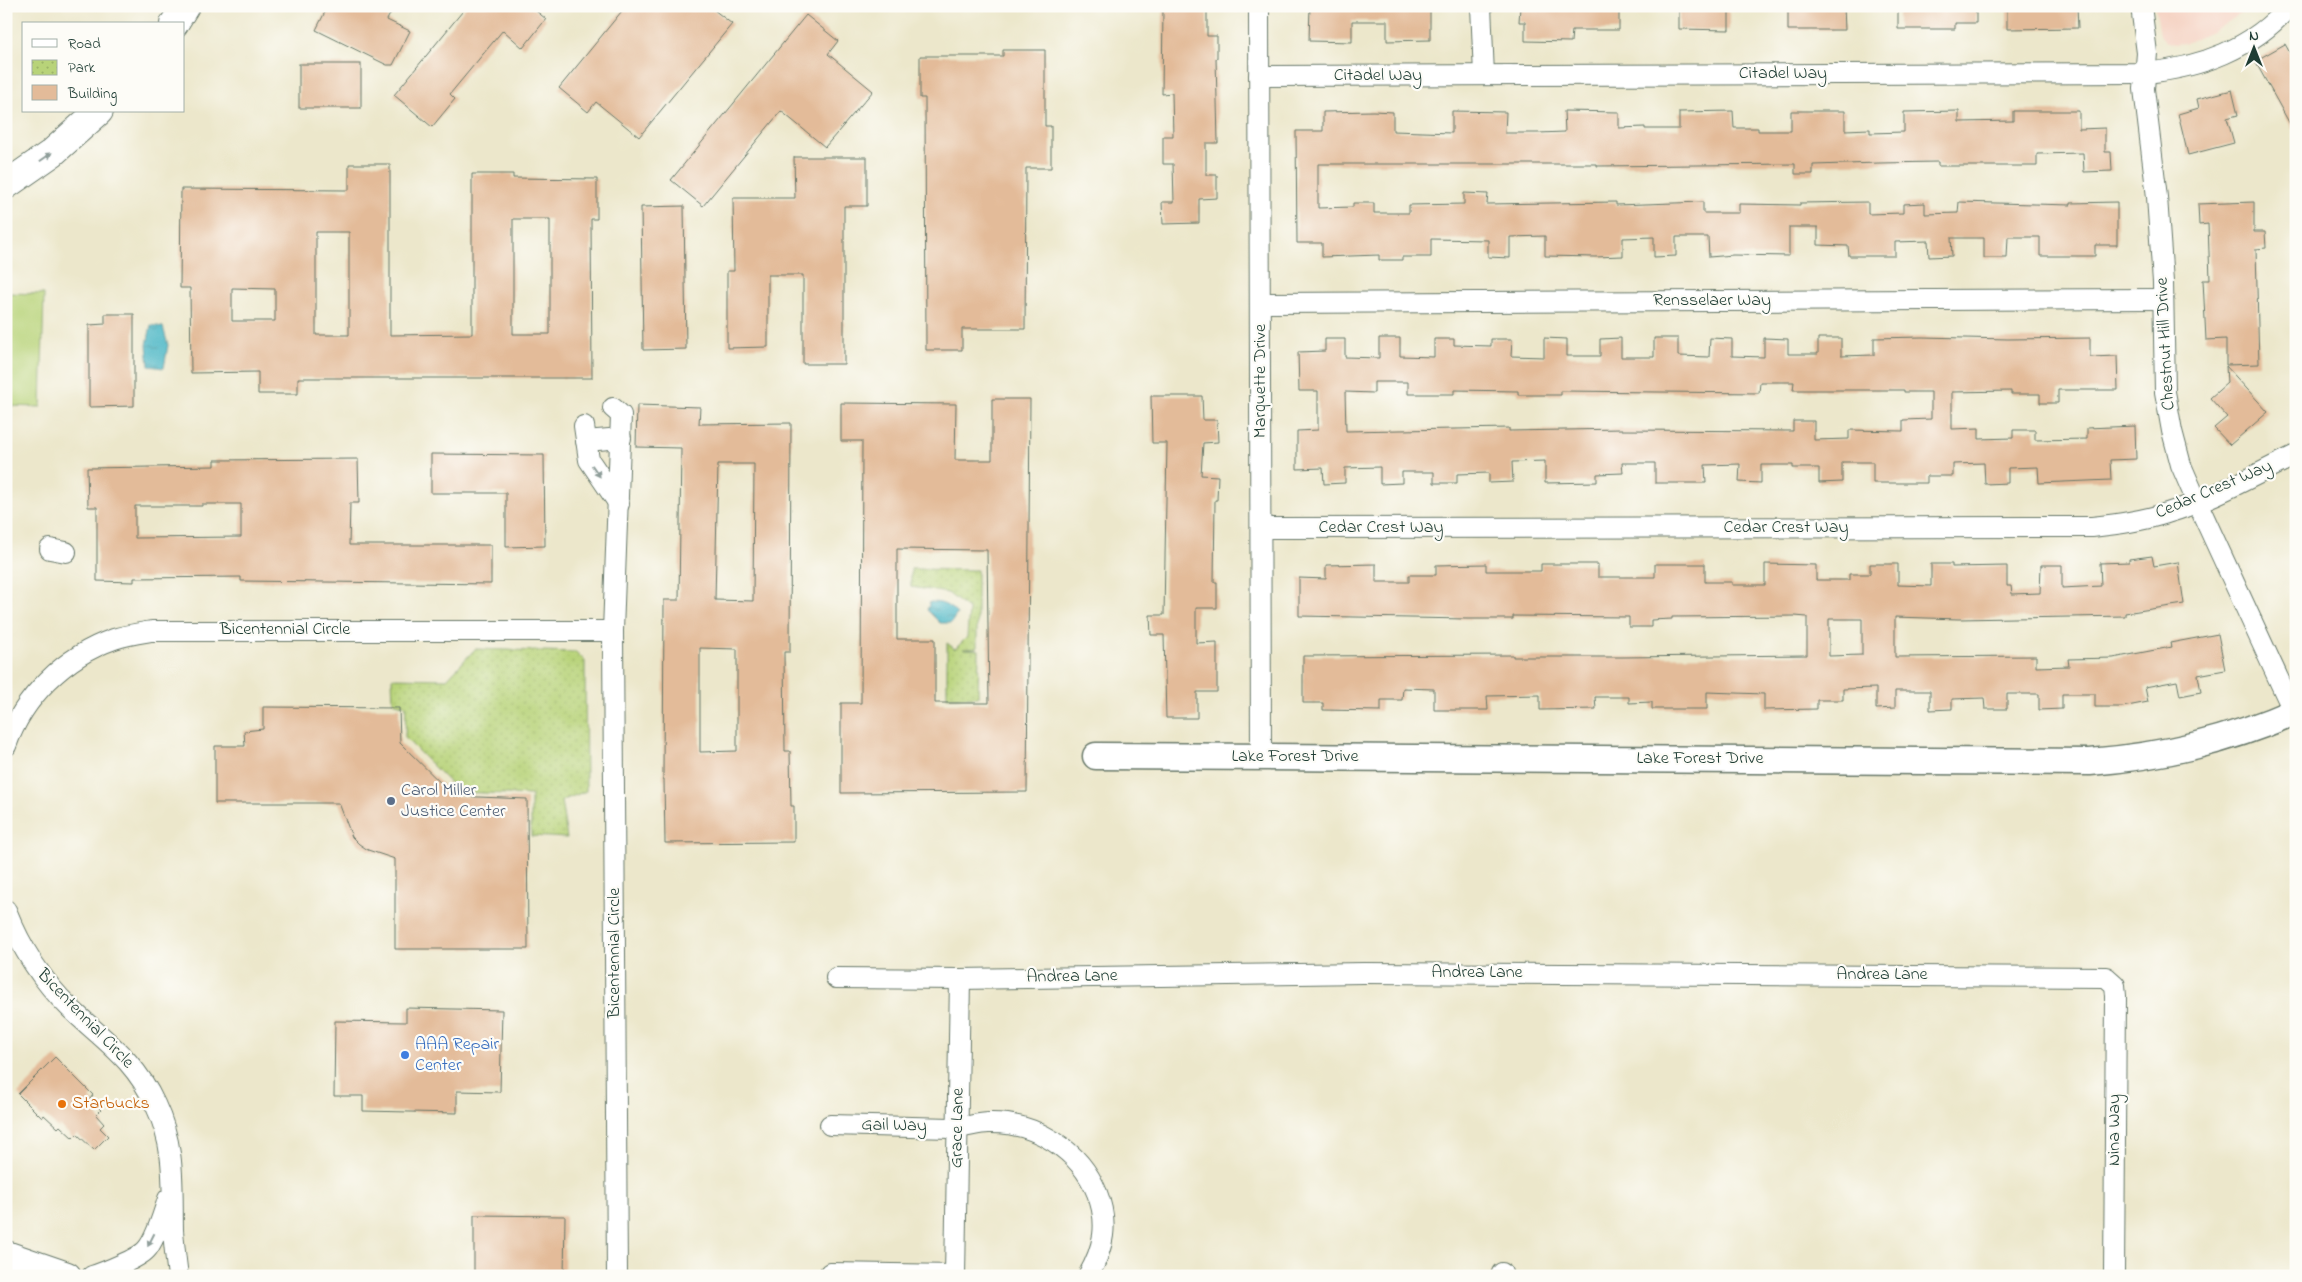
<svg xmlns="http://www.w3.org/2000/svg" width="2302" height="1282" viewBox="0 0 2302 1282" font-family="'Indie Flower',sans-serif">
  <defs>
    <pattern id="park-dots" width="8" height="8" patternUnits="userSpaceOnUse" patternTransform="scale(1.25)"><rect width="8" height="8" fill="#b8d379"/><path d="M2 2h.1M6 6h.1" fill="none" stroke="#9eb669" stroke-width="1.8" stroke-linecap="round"/></pattern>
    <pattern id="water-ripples" width="26" height="14" patternUnits="userSpaceOnUse" patternTransform="scale(1.25)"><rect width="26" height="14" fill="#49b6c5"/><path d="M2 4q2-2 4 0t4 0M15 11q2-2 4 0t4 0" fill="none" stroke="#3c95a1"/></pattern>
  </defs>
  <rect width="100%" height="100%" fill="#fdfcf7"/>
  <filter id="ink" filterUnits="userSpaceOnUse"><feTurbulence type="fractalNoise" baseFrequency=".02" numOctaves="2"/><feDisplacementMap in="SourceGraphic" scale="10" xChannelSelector="R" yChannelSelector="G"/><feConvolveMatrix kernelMatrix="1 2 1 2 8 2 1 2 1" color-interpolation-filters="sRGB"/></filter>
  <filter id="wash" filterUnits="userSpaceOnUse"><feTurbulence type="fractalNoise" baseFrequency=".0096" numOctaves="4" result="noise"/><feDisplacementMap in="SourceGraphic" scale="20" xChannelSelector="R" yChannelSelector="G"/><feGaussianBlur stdDeviation="1.12" result="paint"/><feColorMatrix in="noise" values="0 0 0 0 0 0 0 0 0 0 0 0 0 0 0 0 0 1.4 0 .05"/><feComposite in="paint" operator="in"/></filter>
  <g filter="url(#wash)">
    <rect width="100%" height="100%" fill="#ece7cb"/>
    <!-- built -->
    <path fill="#f5d2c2" d="M2155 6H2252L2216 30 2186 43 2174 44 2165 41 2160 35Z"/>
    <!-- park -->
    <g fill="url(#park-dots)" stroke="#6c8856">
      <path d="M911 569 977 570V648L963 649 979 650 978 697H947V643L955 649 967 637 969 610 948 593 911 587Z"/>
      <path d="M475 649 576 652 585 661 586 791 561 801 567 838 531 836V795L459 792 405 738 406 706 393 702 392 678 447 679Z"/>
    </g>
    <!-- pitch -->
    <path fill="#b8d379" stroke="#6c8856" d="M6 293 44 294 41 407 6 406Z"/>
    <!-- water -->
    <g fill="url(#water-ripples)" stroke="#347a7c">
      <path d="M151 325 163 327 168 345 164 368 149 366 147 345Z"/>
      <path d="M930 602C942 602 949 605 957 614L951 623H940L927 610Z"/>
    </g>
    <g id="blocks">
      <!-- building -->
      <g fill="#e3bb99" fill-rule="evenodd">
        <path d="M328 6H394L387 20 410 31 393 65H387L316 30Z"/>
        <path d="M467 6H530L546 19 523 48 503 30 450 94 455 99 432 127 394 95Z"/>
        <path d="M626 6H709L732 24 639 137 596 102 588 112 559 88Z"/>
        <path d="M1310 6H1430V40L1387 41V21H1352V42L1309 41Z"/>
        <path d="M1520 6H1619V30H1572L1571 42 1525 41V22H1519Z"/>
        <path d="M1679 6H1729V30L1679 29Z"/>
        <path d="M1788 6H1844L1845 30H1788Z"/>
        <path d="M1898 6H1976V23H1955V29H1898Z"/>
        <path d="M2050 6H2077L2078 28 2007 29V8Z"/>
        <path d="M1207 8V36H1217V58H1216L1218 143H1206V175H1217V198L1199 199V223L1163 224 1162 202H1174L1173 164H1163V136H1173L1172 93 1162 94 1163 9Z"/>
        <path d="M806 15 838 41 828 54 873 91 825 147 781 111 703 206 671 180Z"/>
        <path d="M2285 44 2296 64V135L2255 61Z"/>
        <path d="M1003 50H1045V126H1051V168H1026L1025 329H962V350H926L925 98H920V56H1003Z"/>
        <rect x="299" y="64" width="62" height="44"/>
        <path d="M2232 90 2238 115 2227 118 2234 143 2188 155 2178 114 2199 108 2197 99Z"/>
        <path d="M1452 111 1506 112 1505 133H1538L1565 132 1564 111 1619 112V128L1645 127V129H1679V112L1733 111 1734 128H1758V131H1791V111H1845V130L1870 129V133L1904 132V112L1959 111V122L2013 121V111H2079V129L2105 128V152H2111L2112 171 2084 172 2083 153 2037 154V166H1938V162L1879 163 1813 165V174H1795V164L1597 166V164H1318V208L1353 207V203H1374V213H1409V205L1464 204V193L1488 194 1487 204 1616 202V205L1703 202V213H1739V204L1800 205V203L1868 202V214L1903 213V204L1925 203V214L1958 213 1959 202 2071 205V203L2117 202V245H2095V256H2040V237H2008L2007 258H1984V238H1951L1952 256 1929 257 1928 241 1895 242V256H1849L1848 246 1818 245V227H1789V256L1733 255 1709 257 1708 237H1676V256L1654 257V237L1623 238V256L1595 257 1545 256V236L1510 237V258L1488 257V240L1431 239V257H1402V260H1379V255L1322 257V243H1297L1296 131H1323V112L1373 111 1393 112V131L1452 133Z"/>
        <path d="M794 157H867V206H844V364H803V275H768V347L727 348V271H734L733 198H795Z"/>
        <path d="M349 164H390V335L472 334V174H513V178L597 179V219H591L592 378H298V394H258V372L191 373 190 288H180L181 189 349 190ZM513 219H550V334H513ZM316 232H349V335H316ZM232 288 275 289V321H232Z"/>
        <path d="M2254 202V232H2265L2266 248 2256 249 2259 364 2226 365V339L2206 340 2203 280H2210L2208 224 2199 225 2198 204Z"/>
        <path d="M684 206 686 349 643 350 641 207Z"/>
        <path d="M105 314H134V406L89 407V325L105 324Z"/>
        <path d="M1922 337 2008 339 2090 338V357L2117 356 2118 390H2058V403H2040V394H2011V391L1952 392V429L1979 428V439L2013 438V430H2035V440L2087 439V428L2135 426 2136 459 2110 460 2111 480 2039 483 2038 467 2008 468V483L1985 484 1984 463 1953 464V476H1927V483H1873V462H1842V482L1819 483V468H1793V465H1761V483L1739 482 1740 464 1705 465 1706 483H1655V463H1622L1623 473 1597 474V482L1545 483V461L1512 462 1513 482 1489 483V473L1457 474V483H1434V472H1402V483L1380 484V467L1345 468V483L1324 484 1323 468 1297 469V431L1318 430V391H1299L1298 352 1325 351V339H1345V357L1379 358V338H1400V356L1434 357V339H1454V345L1491 346V339H1512L1511 356 1544 357V338L1567 339V356H1600V339L1621 338V357H1654V338H1678V356L1709 357 1710 338 1732 339V356L1764 357V338L1788 339V354H1818V338H1841V356L1874 355V338ZM1374 382H1408V394H1454V390L1518 391V395H1561V391L1759 393 1760 382H1794L1793 390H1904V392H1931V419L1903 420V431L1849 430V439L1814 440V421H1793V431L1622 430V429L1509 431V428L1346 431 1345 392 1374 393Z"/>
        <path d="M2226 366 2268 412 2230 445 2214 428 2227 417 2210 398 2227 383Z"/>
        <path d="M1151 396H1202L1203 420H1217L1218 442 1203 443 1201 475 1218 476 1217 500H1215L1214 582H1217V608H1196V643L1217 642V692H1197V718H1166L1164 635H1151L1150 615H1164L1167 443H1152Z"/>
        <path d="M992 399H1030L1027 792 841 793V703H861L862 441H841V403L956 404 955 460H992ZM897 549 987 550 989 703H935V639H897Z"/>
        <path d="M637 405 700 407 699 424 791 423 790 652H784L785 751H790L791 806H794V842L665 843 664 779H663L664 600H679L681 448 636 447ZM718 464H754L753 601 715 600ZM700 648 737 649V751L700 752Z"/>
        <path d="M431 454 544 455 545 546 506 547V493H431Z"/>
        <path d="M358 459 359 503H350L349 545H491V584L241 581V577L134 578V582L97 581V507H88L87 468 215 466V460ZM202 504H241V537L135 538V506H202Z"/>
        <path d="M2152 556 2154 566 2178 562 2184 604 2125 613V616L1959 619 1895 617V657L2036 656V667L2069 666 2068 659 2113 658 2171 647 2170 643 2218 634 2225 670 2198 675 2201 692 2180 696 2177 681 2145 687 2148 702 2122 707H2095V694H2062V709L2039 710V694H2007V709H1985L1984 698 1952 699V709L1930 710V691H1895V708L1876 709V688L1843 689V700H1817V709L1764 710V694L1707 692V709H1652V702L1629 703V697H1595L1596 709 1540 710V695L1487 696 1488 710H1434V689L1403 688 1402 700H1381V711L1323 710V703H1303V656L1513 655V657H1623L1807 655V617L1795 616 1672 617V619L1651 620V627H1629V617L1513 616V619H1467L1299 616V578L1326 579V565L1376 564V582H1409V575H1436V565L1486 564V571H1541V564H1598V577H1655V564H1705V582H1732V585H1765V564L1816 565V580H1849V574H1870V564H1898V585L1931 586V564H1952V567L2007 566V586H2011L2012 594 2040 593 2041 565H2062V588L2101 586 2100 563 2129 562V559ZM1829 619H1862V655L1829 656Z"/>
        <path d="M263 707 399 708 400 743 454 796 527 799 528 949H395V859L368 850 359 844 352 837 339 803H215V746H245L244 731 263 729Z"/>
        <path d="M406 1008 502 1010 500 1092 457 1091V1113L363 1111V1096H334L335 1021 406 1022Z"/>
        <path d="M55 1057 93 1095 90 1099 101 1110 96 1115 104 1124 100 1128 108 1136 94 1150 77 1134 73 1138 60 1126 58 1128 44 1115 42 1118 18 1094Z"/>
        <path d="M474 1215 565 1216 564 1276H474Z"/>
      </g>
    </g>
  </g>
  <g filter="url(#ink)">
    <use href="#blocks" fill-opacity="0" stroke="#677869" stroke-width="1"/>
    <g fill="none" stroke-linecap="round" stroke-linejoin="round">
      <defs>
        <g id="minor">
          <path d="M1259 6 1261 756"/>
          <path d="M1481 6 1484 75"/>
          <path d="M2141 6 2147 53 2144 89 2157 197 2163 282 2165 392 2172 431 2181 465 2197 502 2296 717"/>
          <path d="M1259 76 2145 73C2199 68 2253 49 2289 6"/>
          <path d="M1260 303 2163 299"/>
          <path d="M613 408 621 415 613 631 617 1276"/>
          <path d="M584 426 589 460 619 504"/>
          <path d="M586 441 621 438"/>
          <path d="M1262 528 2092 527C2118 524 2142 521 2167 513 2211 500 2254 475 2296 455"/>
          <path d="M50 549 66 552"/>
          <path d="M6 746C23 697 65 656 114 639 126 635 140 633 152 631H613"/>
          <path d="M6 910C21 948 41 980 70 1008 104 1041 134 1058 155 1104 176 1148 172 1184 173 1230 174 1245 176 1261 178 1276"/>
          <path d="M836 978 960 979 1364 973 2106 977 2115 985 2116 996 2114 1276"/>
          <path d="M830 1125C871 1126 911 1127 952 1128 965 1128 977 1123 989 1123 1035 1122 1080 1150 1097 1193 1109 1223 1104 1248 1088 1276"/>
          <path d="M830 1273 955 1275"/>
          <path d="M92 1276C103 1273 139 1258 146 1250 155 1241 164 1212 168 1199"/>
          <path d="M955 1276 960 979"/>
          <path d="M1501 1276 1502 1273"/>
        </g>
        <path id="tertiary" d="M1096 756 2090 762C2164 756 2228 741 2296 711"/>
        <path id="primary" d="M6 1255 67 1276"/>
        <g id="motorway">
          <path d="M174 24 185 6"/>
          <path d="M6 185 52 153 99 111"/>
        </g>
      </defs>
      <!-- minor casing -->
      <use href="#minor" stroke="#677869" stroke-width="22"/>
      <!-- tertiary casing -->
      <use href="#tertiary" stroke="#677869" stroke-width="29"/>
      <!-- primary casing -->
      <use href="#primary" stroke="#677869" stroke-width="30"/>
      <!-- motorway casing -->
      <use href="#motorway" stroke="#677869" stroke-width="30"/>
      <!-- minor -->
      <use href="#minor" stroke="#fff" stroke-width="20"/>
      <!-- tertiary -->
      <use href="#tertiary" stroke="#fff" stroke-width="26"/>
      <!-- primary -->
      <use href="#primary" stroke="#fff" stroke-width="28"/>
      <!-- motorway -->
      <use href="#motorway" stroke="#fff" stroke-width="28"/>
    </g>
    <!-- one-way arrows -->
    <defs><path id="oneway-solid" d="M-6-.8H1V-3.2L6.5 0L1 3.2V.8H-6Z" transform="scale(1.25)"/></defs>
    <g fill="#8f9e9a">
      <use href="#oneway-solid" transform="translate(46 157) rotate(-35)"/>
      <use href="#oneway-solid" transform="translate(596 471) rotate(55)"/>
      <use href="#oneway-solid" transform="translate(151 1240) rotate(117)"/>
    </g>
  </g>
  <!-- markers -->
  <circle fill="#5c6f8a" stroke="#fdfcf7" stroke-width="2" cx="391" cy="801" r="5"/>
  <circle fill="#3f7fe0" stroke="#fdfcf7" stroke-width="2" cx="405" cy="1055" r="5"/>
  <circle fill="#e8710a" stroke="#fdfcf7" stroke-width="2" cx="62" cy="1104" r="5"/>
  <g text-anchor="middle" dominant-baseline="central" stroke-width="4.5" stroke-linejoin="round" paint-order="stroke">
    <!-- street labels -->
    <g font-size="18" fill="#1f3d34" stroke="#fdfcf7">
      <text x="1783" y="74">Citadel Way</text>
      <text x="1378" y="76">Citadel Way</text>
      <text x="1712" y="301">Rensselaer Way</text>
      <text transform="translate(2166 344) rotate(-93)">Chestnut Hill Drive</text>
      <text transform="translate(1261 381) rotate(-90)">Marquette Drive</text>
      <text transform="translate(2214 490) rotate(-23)">Cedar Crest Way</text>
      <text x="1381" y="528">Cedar Crest Way</text>
      <text x="1786" y="528">Cedar Crest Way</text>
      <text x="285" y="630">Bicentennial Circle</text>
      <text x="1295" y="757">Lake Forest Drive</text>
      <text x="1700" y="759">Lake Forest Drive</text>
      <text transform="translate(615 953) rotate(-90)">Bicentennial Circle</text>
      <text x="1477" y="973">Andrea Lane</text>
      <text x="1882" y="975">Andrea Lane</text>
      <text transform="translate(1072 977) rotate(-1)">Andrea Lane</text>
      <text transform="translate(85 1019) rotate(46)">Bicentennial Circle</text>
      <text transform="translate(894 1126) rotate(1)">Gail Way</text>
      <text transform="translate(958 1128) rotate(-89)">Grace Lane</text>
      <text transform="translate(2115 1130) rotate(-90)">Nina Way</text>
    </g>
    <!-- service labels -->
    <g font-size="18" fill="#4e5e75" stroke="#fdfcf7" text-anchor="start">
      <text x="401" y="791">Carol Miller<tspan x="401" dy="21">Justice Center</tspan></text>
    </g>
    <!-- shop labels -->
    <g font-size="18" fill="#366cbe" stroke="#fdfcf7" text-anchor="start">
      <text x="415" y="1045">AAA Repair<tspan x="415" dy="21">Center</tspan></text>
    </g>
    <!-- food labels -->
    <g font-size="18" fill="#c56008" stroke="#fdfcf7" text-anchor="start">
      <text x="72" y="1104">Starbucks</text>
    </g>
  </g>
  <!-- margin -->
  <rect width="2302" height="1282" fill="none" stroke="#fdfcf7" stroke-width="25"/>
  <!-- legend -->
  <rect x="22" y="22" width="162" height="90" fill="#fdfcf7" stroke="#a4b0a9"/>
  <rect x="32" y="39" width="25" height="8" fill="#ffffff" stroke="#a4b0a9"/>
  <text x="68" y="48" font-size="15" fill="#1f3d34">Road</text>
  <rect x="32" y="60" width="25" height="15" fill="url(#park-dots)" stroke="#a4b0a9"/>
  <text x="68" y="72" font-size="15" fill="#1f3d34">Park</text>
  <rect x="32" y="85" width="25" height="15" fill="#e3bb99" stroke="#a4b0a9"/>
  <text x="68" y="98" font-size="15" fill="#1f3d34">Building</text>
  <!-- north arrow -->
  <g transform="translate(2254 48)" stroke="#fdfcf7" stroke-width="4" paint-order="stroke">
  <path d="M0-4L9 19L0 12L-9 19Z" fill="#1f3d34"/>
  <text y="-8" font-size="14" font-weight="bold" text-anchor="middle" fill="#1f3d34">N</text>
  </g>
</svg>
